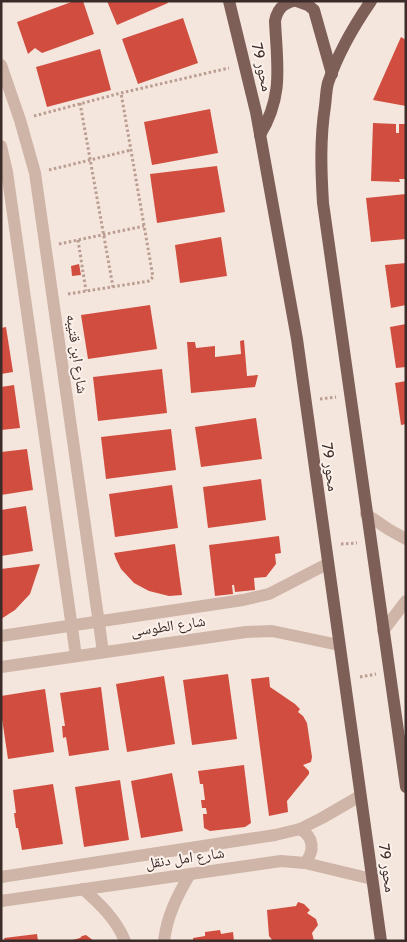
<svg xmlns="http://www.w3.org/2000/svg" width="407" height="942" viewBox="0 0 407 942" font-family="Cabin,'Noto Naskh Arabic',sans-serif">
  <rect width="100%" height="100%" fill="#f5e6dd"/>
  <!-- building -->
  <g fill="#d14d3f">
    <path d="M74 1H83L94 34 42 53 35 48 28 54 17 22Z"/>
    <path d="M107 1H167L168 3 117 25Z"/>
    <path d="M183 18 198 63 138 84 122 39Z"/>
    <path d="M401 37 406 40V106L373 100Z"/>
    <path d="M100 49 111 90 47 107 36 67Z"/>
    <path d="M210 109 218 153 152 165 144 122Z"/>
    <path d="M373 123 396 124V133H399V124H406V179H399L400 182 371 181Z"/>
    <path d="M217 166 225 212 157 223 150 174Z"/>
    <path d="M406 194V239L371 242 366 198Z"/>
    <path d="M221 237 227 276 180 283 175 245Z"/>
    <path d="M406 263V305L391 308 385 265Z"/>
    <path d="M79 264 81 275 72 276 71 266Z"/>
    <path d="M150 305 157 349 88 359 81 315Z"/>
    <path d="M406 324V367L396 368 390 327Z"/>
    <path d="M6 327 13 372 1 374V328Z"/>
    <path d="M244 340 247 376 258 375 255 387 191 393 187 342H195L196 348 215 346V357L241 354 240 341Z"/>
    <path d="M162 369 167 413 98 421 93 377Z"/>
    <path d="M406 381V424L401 425 395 383Z"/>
    <path d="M14 385 20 428 1 430V387Z"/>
    <path d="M256 418 262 459 201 467 195 427Z"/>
    <path d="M171 429 176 470 106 479 101 437Z"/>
    <path d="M27 449 33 490 1 495V452Z"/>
    <path d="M261 479 266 520 208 528 203 487Z"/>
    <path d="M172 485 178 528 115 537 109 494Z"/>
    <path d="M26 506 33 551 1 556V510Z"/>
    <path d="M279 536 281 553 275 554 276 564 266 577 254 578 255 590 235 592 234 585H232L233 594 215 596 209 545Z"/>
    <path d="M175 544 182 595 169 596 149 591 134 583 121 569 116 559 114 553Z"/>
    <path d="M40 564 30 594 15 610 1 619V569Z"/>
    <path d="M228 674 237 739 192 745 183 680Z"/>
    <path d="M164 676 175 744 127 752 116 684Z"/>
    <path d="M269 677 270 687 295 704 300 709 298 712 303 716 307 723 312 757 311 762 303 765 309 771V774L287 801 288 812 269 816 251 679Z"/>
    <path d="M101 687 109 750 69 756 66 737 63 738 62 726H65L60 693Z"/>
    <path d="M45 689 54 752 8 759 1 712V696Z"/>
    <path d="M244 765 251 823 245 827 210 831 204 828 203 814H207L206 808H202L201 800H205L203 784H200L198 771Z"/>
    <path d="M172 773 183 831 141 838 131 781Z"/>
    <path d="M120 780 129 840 84 847 75 787Z"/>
    <path d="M53 784 63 844 22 850 18 828H16L14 813H16L13 790Z"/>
    <path d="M298 902 304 904 310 910 307 913 316 919 318 925 312 933 314 941H273L269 936 267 910 296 906Z"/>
    <path d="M220 930 221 934 233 932 234 941H193V938L205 936V932Z"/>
    <path d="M37 934 38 941H5L4 938Z"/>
    <path d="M86 935 94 941H69L80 938 82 936Z"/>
  </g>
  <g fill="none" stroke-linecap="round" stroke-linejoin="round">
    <!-- path -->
    <g stroke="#bb9d92" stroke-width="3" stroke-dasharray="2.5 2.5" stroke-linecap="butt">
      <path d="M80 103 113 287"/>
      <path d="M34 116 121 93 229 68"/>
      <path d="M49 170 131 150"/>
      <path d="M78 240 86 291"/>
      <path d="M59 244 144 226"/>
      <path d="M68 294 149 281 153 277 121 93"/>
      <path d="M320 399 336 397"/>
      <path d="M341 544 357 543"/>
      <path d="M360 677 376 674"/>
    </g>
    <!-- minor -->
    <g stroke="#cfb4a8" stroke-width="12">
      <path d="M1 65 20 120 35 173 103 652"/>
      <path d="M1 146 7 172 76 656"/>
      <path d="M366 514 388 529 406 539"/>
      <path d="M383 631 406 601"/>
      <path d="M1 636 243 600 269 594 327 564"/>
      <path d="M1 667 246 632 272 631 339 645"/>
      <path d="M300 829C314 837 315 851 305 863"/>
      <path d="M1 877 275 835 300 829 322 818 360 796"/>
      <path d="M83 889C100 904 116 919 125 941"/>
      <path d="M1 901 281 861 305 863 372 879"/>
      <path d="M164 941C167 916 177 896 190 874"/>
    </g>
    <!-- major -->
    <g stroke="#7e5f58" stroke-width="12">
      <path d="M229 1 256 112 297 339 381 941"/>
      <path d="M297 1 308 5 314 10 332 74"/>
      <path d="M371 1C353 27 338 53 328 83 326 90 326 99 325 106 320 139 321 170 323 203L406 787"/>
      <path d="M260 135C284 95 277 65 275 21 277 10 282 4 293 1"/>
    </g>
  </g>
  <g text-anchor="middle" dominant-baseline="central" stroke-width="4" stroke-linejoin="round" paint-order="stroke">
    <!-- street labels -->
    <g font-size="15" fill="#3b2c29" stroke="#fcf1eb">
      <text transform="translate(262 67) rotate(77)">محور 79</text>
      <text transform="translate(77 354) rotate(82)">شارع ابن قتيبه</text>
      <text transform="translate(330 467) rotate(82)">محور 79</text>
      <text transform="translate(168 626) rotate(-8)">شارع الطوسى</text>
      <text transform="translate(185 858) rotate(-8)">شارع امل دنقل</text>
      <text transform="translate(387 868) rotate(82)">محور 79</text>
    </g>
  </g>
  <!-- border -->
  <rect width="407" height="942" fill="none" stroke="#3b2c29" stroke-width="5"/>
</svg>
